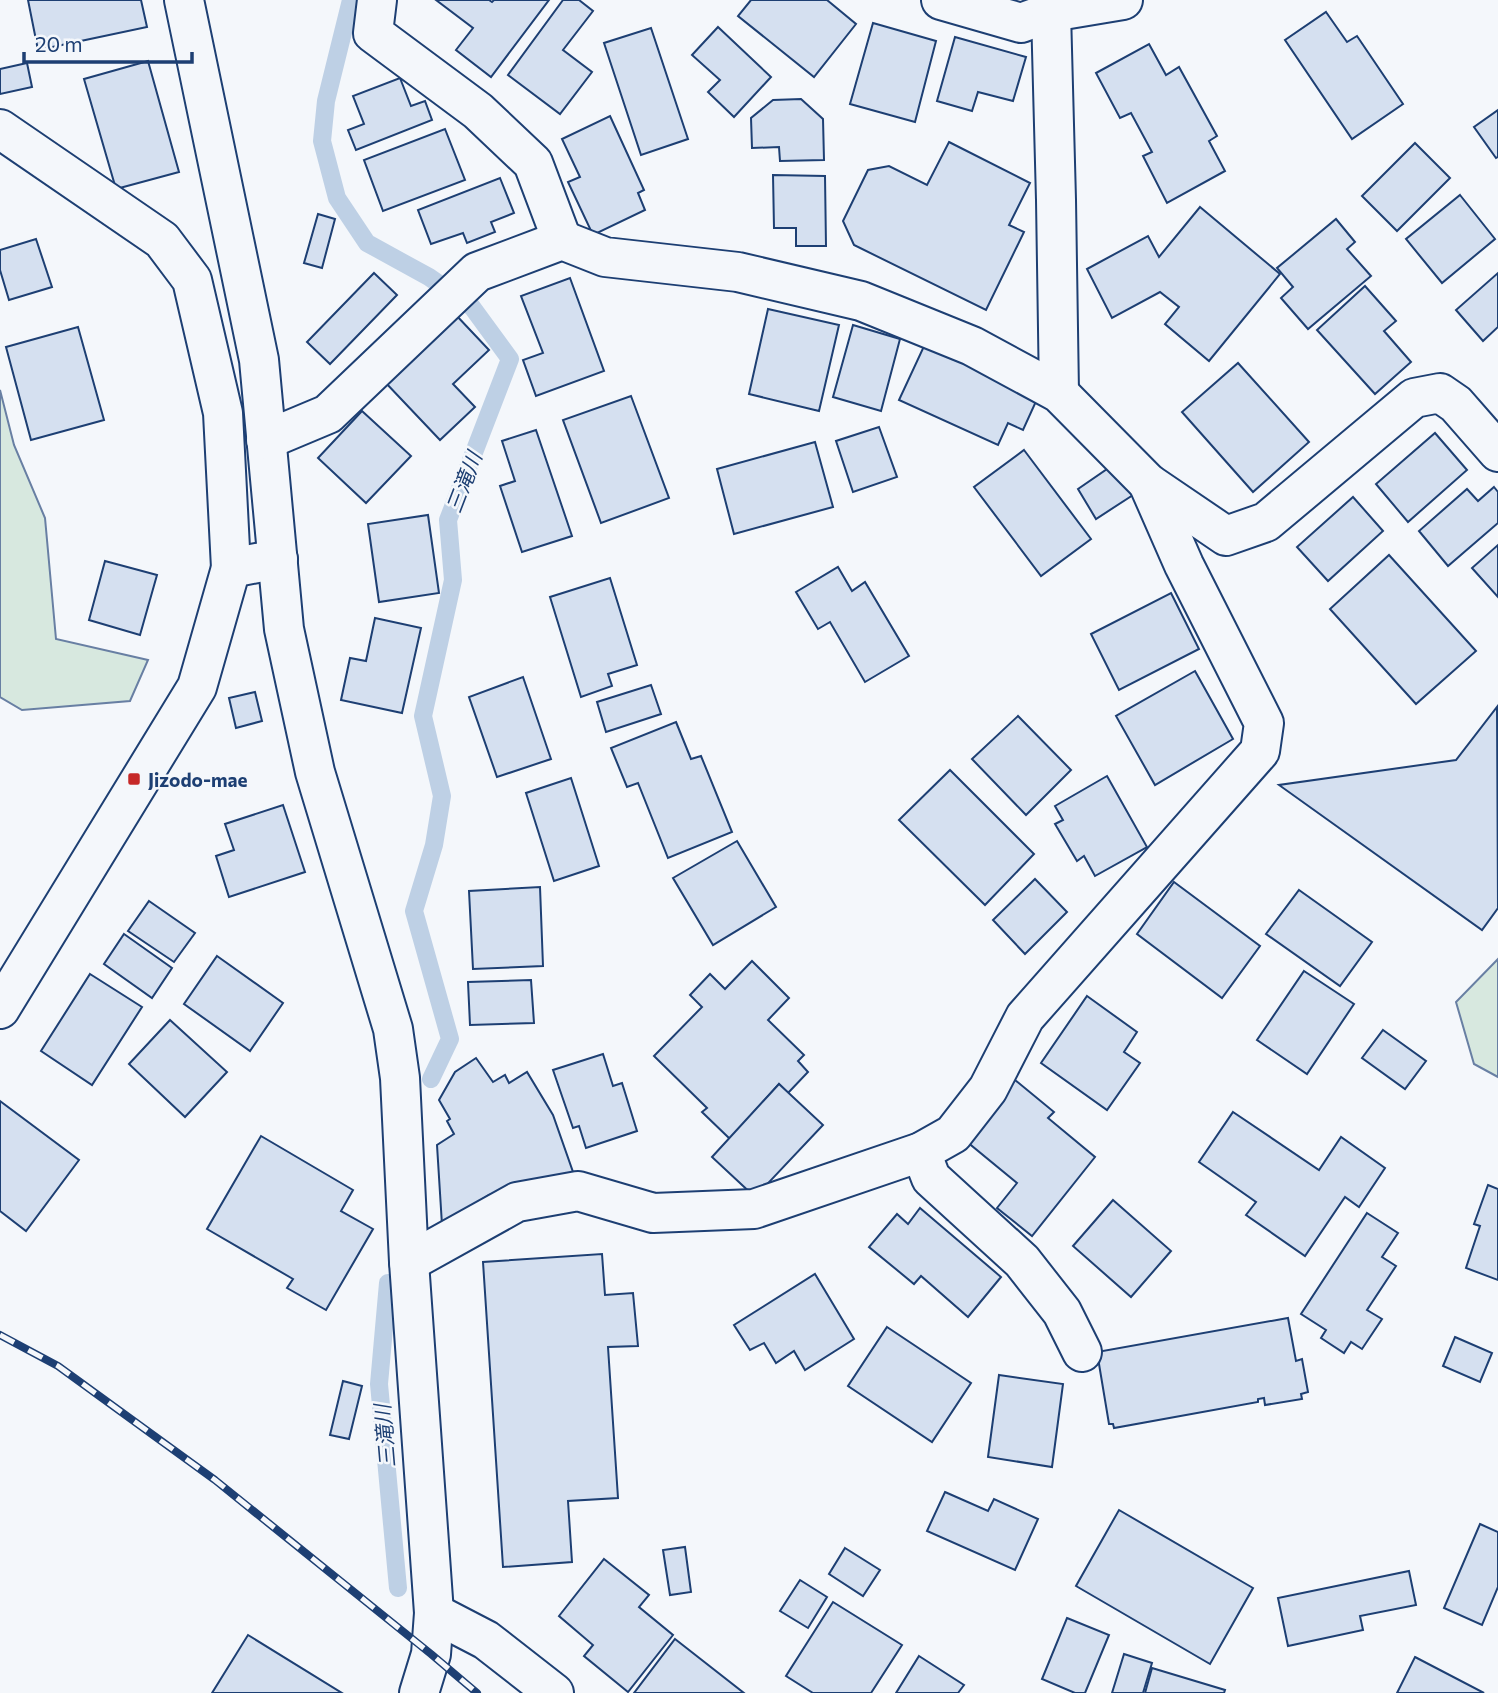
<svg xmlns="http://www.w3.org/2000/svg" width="1498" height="1693" viewBox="0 0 1498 1693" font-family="Commissioner,'Noto Sans JP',sans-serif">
  <rect width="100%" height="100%" fill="#f4f7fb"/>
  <!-- green -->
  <g fill="#d7e8df" stroke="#687fa3" stroke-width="2">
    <path d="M0 390 14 445 45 518 56 639 148 660 130 701 22 710 0 697Z"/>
    <path d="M1498 959V1077L1474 1064 1456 1002Z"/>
  </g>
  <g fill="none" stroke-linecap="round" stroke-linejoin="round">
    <!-- stream -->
    <g stroke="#bed0e5" stroke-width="18">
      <path d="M351 0 326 101 322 141 337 198 367 243 429 277 472 307 510 359 448 520 453 580 423 716 442 796 434 845 414 911 450 1039 431 1079"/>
      <path d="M388 1283 379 1384 398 1588"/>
    </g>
  </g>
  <!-- building -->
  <g fill="#d5e0f0" stroke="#1d3f73" stroke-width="2">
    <path d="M28 0H141L147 27 38 50Z"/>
    <path d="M436 0H489L492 2 494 0H549L491 77 456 50 473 28Z"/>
    <path d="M563 0H579L593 11 563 50 592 72 560 114 508 75Z"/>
    <path d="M751 0H827L856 24 814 77 738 16Z"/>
    <path d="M1326 12 1347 42 1357 36 1403 104 1352 139 1285 40Z"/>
    <path d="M873 23 936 41 915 122 850 104Z"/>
    <path d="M718 27 771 77 734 117 708 92 720 80 692 55Z"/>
    <path d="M651 28 688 139 641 155 604 43Z"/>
    <path d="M955 37 1026 57 1013 101 978 92 972 111 937 101Z"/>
    <path d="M1149 44 1166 75 1179 67 1217 136 1209 141 1225 171 1167 203 1143 156 1152 152 1131 113 1120 118 1096 73Z"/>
    <path d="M148 61 179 172 116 189 84 79Z"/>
    <path d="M27 63 32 87 0 94V69Z"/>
    <path d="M400 78 411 106 425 101 432 120 356 150 348 130 364 124 353 96Z"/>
    <path d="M801 99 823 119 824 160 780 161 779 147 752 148 751 118 773 100Z"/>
    <path d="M1498 110V157L1496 158 1474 127Z"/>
    <path d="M610 116 644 190 638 193 645 210 593 235 568 182 580 177 562 139Z"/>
    <path d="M445 129 465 180 383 211 364 160Z"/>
    <path d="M949 142 1030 183 1009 225 1024 232 986 310 854 245 843 221 868 170 889 166 927 185Z"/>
    <path d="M1415 143 1450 178 1397 231 1362 196Z"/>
    <path d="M773 175 825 176 826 246H796V228H774Z"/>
    <path d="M500 178 514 213 491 222 495 232 467 243 463 233 431 244 418 210Z"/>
    <path d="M1460 195 1495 239 1442 283 1406 239Z"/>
    <path d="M1200 207 1280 274 1209 361 1165 324 1179 307 1160 292 1112 318 1087 269 1148 236 1159 257Z"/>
    <path d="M318 214 335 219 322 268 304 263Z"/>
    <path d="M1336 219 1355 242 1347 249 1371 276 1308 329 1281 298 1293 287 1277 268Z"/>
    <path d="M36 239 52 287 9 300 0 270V250Z"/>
    <path d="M374 273 397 295 330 364 307 342Z"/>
    <path d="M1498 273V327L1483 341 1456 310Z"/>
    <path d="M570 278 604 371 536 396 523 360 543 353 521 296Z"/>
    <path d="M1365 286 1396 321 1384 331 1411 362 1375 394 1317 330Z"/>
    <path d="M768 309 839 325 819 411 749 394Z"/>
    <path d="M455 314 489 350 453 384 475 407 440 440 384 381Z"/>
    <path d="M853 325 900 339 881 411 833 397Z"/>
    <path d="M78 327 104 420 31 440 6 347Z"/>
    <path d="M925 344 1038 397 1023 430 1008 423 998 445 899 400Z"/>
    <path d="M1238 363 1309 442 1253 492 1182 412Z"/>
    <path d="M631 396 669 498 601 523 563 420Z"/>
    <path d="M362 411 411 456 366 503 318 458Z"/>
    <path d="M879 427 897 477 853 492 836 441Z"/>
    <path d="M536 430 572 536 522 552 500 486 515 481 502 441Z"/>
    <path d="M1435 433 1467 470 1408 522 1376 484Z"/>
    <path d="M815 442 833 507 734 534 717 469Z"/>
    <path d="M1024 450 1091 539 1041 576 974 487Z"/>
    <path d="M1113 465 1133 495 1096 519 1078 489Z"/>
    <path d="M1494 487 1498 492V523L1448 566 1419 531 1467 489 1478 501Z"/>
    <path d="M1353 497 1383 531 1328 581 1297 547Z"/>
    <path d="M428 515 439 593 379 602 368 524Z"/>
    <path d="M1498 545V597L1472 568Z"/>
    <path d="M1389 555 1476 651 1416 704 1330 609Z"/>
    <path d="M105 561 157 575 140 635 89 620Z"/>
    <path d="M838 567 852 591 865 582 909 656 865 682 830 622 818 629 796 592Z"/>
    <path d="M610 578 637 665 608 674 612 686 581 697 550 597Z"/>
    <path d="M1171 593 1199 649 1119 690 1091 634Z"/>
    <path d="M375 618 421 628 402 713 341 700 350 658 366 661Z"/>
    <path d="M1195 671 1233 739 1155 785 1116 716Z"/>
    <path d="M523 677 551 759 497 777 469 697Z"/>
    <path d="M651 685 661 714 606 732 597 702Z"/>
    <path d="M255 692 262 721 236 728 229 698Z"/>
    <path d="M1497 707 1498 908 1482 930 1279 785 1456 760Z"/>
    <path d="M1018 716 1071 770 1026 815 972 759Z"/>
    <path d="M676 722 691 759 701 756 732 832 668 858 638 783 627 787 611 748Z"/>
    <path d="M950 770 1034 854 985 905 899 820Z"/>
    <path d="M1107 776 1147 847 1095 876 1084 856 1077 861 1055 824 1063 820 1055 806Z"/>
    <path d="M571 778 599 866 554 881 526 793Z"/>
    <path d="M283 805 305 872 229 897 216 856 234 850 225 824Z"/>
    <path d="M737 841 776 907 713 945 673 878Z"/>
    <path d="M1035 879 1067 912 1025 954 993 920Z"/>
    <path d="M1174 882 1260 946 1222 998 1137 934Z"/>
    <path d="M540 887 543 966 473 969 469 891Z"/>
    <path d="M1299 890 1372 942 1340 986 1266 934Z"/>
    <path d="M149 901 195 933 174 962 128 931Z"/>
    <path d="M124 934 172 968 152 998 104 964Z"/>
    <path d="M217 956 283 1003 250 1051 184 1004Z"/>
    <path d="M752 961 789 998 768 1020 804 1055 798 1061 808 1072 788 1093 779 1084 730 1139 702 1112 707 1108 654 1056 702 1007 690 995 710 974 725 989Z"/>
    <path d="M1304 971 1354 1004 1307 1074 1257 1040Z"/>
    <path d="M90 974 142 1007 92 1085 41 1051Z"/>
    <path d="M531 980 534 1023 470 1025 468 982Z"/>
    <path d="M1087 996 1137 1032 1124 1052 1140 1063 1107 1110 1041 1063Z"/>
    <path d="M170 1020 227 1072 185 1117 129 1064Z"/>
    <path d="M1383 1030 1426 1061 1405 1089 1362 1058Z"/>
    <path d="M603 1054 613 1086 622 1083 637 1131 586 1148 579 1126 573 1128 553 1070Z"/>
    <path d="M476 1058 493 1082 505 1075 509 1083 527 1072 553 1115 573 1172 494 1204 489 1195 442 1225 437 1145 454 1134 447 1121 450 1119 439 1100 455 1072Z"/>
    <path d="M1015 1080 1054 1112 1048 1118 1095 1157 1032 1236 997 1208 1017 1183 966 1141Z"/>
    <path d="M779 1084 823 1125 755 1197 712 1157Z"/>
    <path d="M0 1101 79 1160 26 1231 0 1211Z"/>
    <path d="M1233 1112 1319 1170 1341 1137 1385 1168 1359 1207 1345 1197 1305 1256 1246 1215 1256 1202 1199 1162Z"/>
    <path d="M261 1136 353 1190 341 1211 373 1229 326 1310 287 1288 293 1279 207 1229Z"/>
    <path d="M1488 1185 1498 1189V1280L1466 1268 1480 1226 1474 1224Z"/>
    <path d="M1113 1200 1171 1251 1131 1297 1073 1246Z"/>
    <path d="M920 1208 1001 1277 968 1317 921 1276 914 1284 869 1247 897 1214 908 1224Z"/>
    <path d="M1367 1213 1398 1233 1382 1257 1396 1266 1367 1310 1382 1319 1362 1349 1351 1342 1344 1353 1321 1338 1326 1330 1301 1314Z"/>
    <path d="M602 1254 605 1295 633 1293 638 1346 608 1347 618 1498 568 1501 572 1562 503 1567 483 1262Z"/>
    <path d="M815 1274 854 1339 805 1370 794 1351 776 1363 764 1343 750 1350 734 1325Z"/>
    <path d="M1288 1318 1296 1361 1302 1359 1308 1392 1301 1394 1302 1399 1265 1405 1264 1398 1258 1399V1402L1114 1428 1113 1424H1109L1097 1352Z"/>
    <path d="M887 1327 971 1383 932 1442 848 1386Z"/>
    <path d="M1455 1337 1492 1353 1480 1382 1443 1366Z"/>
    <path d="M999 1375 1063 1384 1052 1467 988 1457Z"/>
    <path d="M343 1381 362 1386 349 1439 330 1435Z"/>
    <path d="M945 1492 988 1511 994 1499 1038 1519 1015 1570 927 1531Z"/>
    <path d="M1119 1510 1253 1588 1210 1664 1076 1586Z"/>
    <path d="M1480 1524 1498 1532V1587L1482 1625 1444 1608Z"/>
    <path d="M685 1547 691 1592 670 1595 663 1550Z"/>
    <path d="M845 1548 880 1570 863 1596 829 1574Z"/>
    <path d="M604 1559 649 1595 639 1607 673 1635 628 1692 584 1656 593 1645 559 1616Z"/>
    <path d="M1409 1571 1416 1605 1360 1616 1363 1630 1288 1646 1278 1598Z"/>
    <path d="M800 1580 827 1597 808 1628 780 1611Z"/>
    <path d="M833 1602 902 1645 871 1693H813L786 1676Z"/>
    <path d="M1067 1618 1109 1635 1085 1693H1075L1042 1679Z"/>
    <path d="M248 1635 342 1693H212Z"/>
    <path d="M675 1639 744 1693H634Z"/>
    <path d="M1124 1654 1152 1663 1143 1693H1112Z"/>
    <path d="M919 1656 964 1685 958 1693H896Z"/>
    <path d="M1415 1657 1484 1693H1397Z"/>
    <path d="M1152 1668 1225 1690 1224 1693H1145Z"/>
  </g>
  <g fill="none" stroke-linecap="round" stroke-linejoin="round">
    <defs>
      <g id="minor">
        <path d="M184 0 259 360 284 629 315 772 393 1029 400 1078 409 1262 434 1613 431 1654 419 1693"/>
        <path d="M377 0 373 33 478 111 533 163 562 240"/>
        <path d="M941 0 1021 23 1051 12 1123 0"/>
        <path d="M1053 0 1051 12 1056 200 1059 393"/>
        <path d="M0 129 162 240 192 280 223 413 231 568"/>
        <path d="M266 440 328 414 477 272 562 240 605 257 738 272 861 301 972 346 1059 393 1148 483 1226 536 1266 522 1414 398 1440 393 1456 404 1498 452"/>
        <path d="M0 1009 197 687 231 568 278 559"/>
        <path d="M921 1152 931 1178 1022 1261 1062 1312 1082 1352"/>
        <path d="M409 1262 517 1202 578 1191 653 1213 754 1209 921 1152 953 1134 988 1089 1025 1017 1260 751 1264 723 1184 565 1148 483"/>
        <path d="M434 1613 486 1640 554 1693"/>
      </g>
    </defs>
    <!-- minor casing -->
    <use href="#minor" stroke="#1d3f73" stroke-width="42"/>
    <!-- minor -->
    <use href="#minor" stroke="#f4f7fb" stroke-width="38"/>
    <defs>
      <path id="rail" d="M0 1335 58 1366 215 1480 431 1654 477 1693"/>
    </defs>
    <!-- rail casing -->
    <use href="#rail" stroke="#1d3f73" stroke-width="8"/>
    <!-- rail -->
    <use href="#rail" stroke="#f4f7fb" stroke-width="5" stroke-dasharray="16" stroke-linecap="butt"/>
  </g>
  <!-- markers -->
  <rect fill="#c62828" stroke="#f4f7fb" stroke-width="2.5" x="127" y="772" width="14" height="14" rx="3.5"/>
  <g text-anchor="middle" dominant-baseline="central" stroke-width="5" stroke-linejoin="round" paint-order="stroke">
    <!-- poi labels -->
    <g font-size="19" font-weight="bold" fill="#1d3f73" stroke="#f4f7fb" text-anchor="start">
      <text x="148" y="779">Jizodo-mae</text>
    </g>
    <!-- water labels -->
    <g font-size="21" font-style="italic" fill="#1d3f73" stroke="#f4f7fb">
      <text transform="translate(463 482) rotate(-69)">三滝川</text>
      <text transform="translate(384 1436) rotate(-95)">三滝川</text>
    </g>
  </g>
  <!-- scale -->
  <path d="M24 52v10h168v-10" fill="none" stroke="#1d3f73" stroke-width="3.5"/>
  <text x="35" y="52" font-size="21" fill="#1d3f73" stroke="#f4f7fb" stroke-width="5" paint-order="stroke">20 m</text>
</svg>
